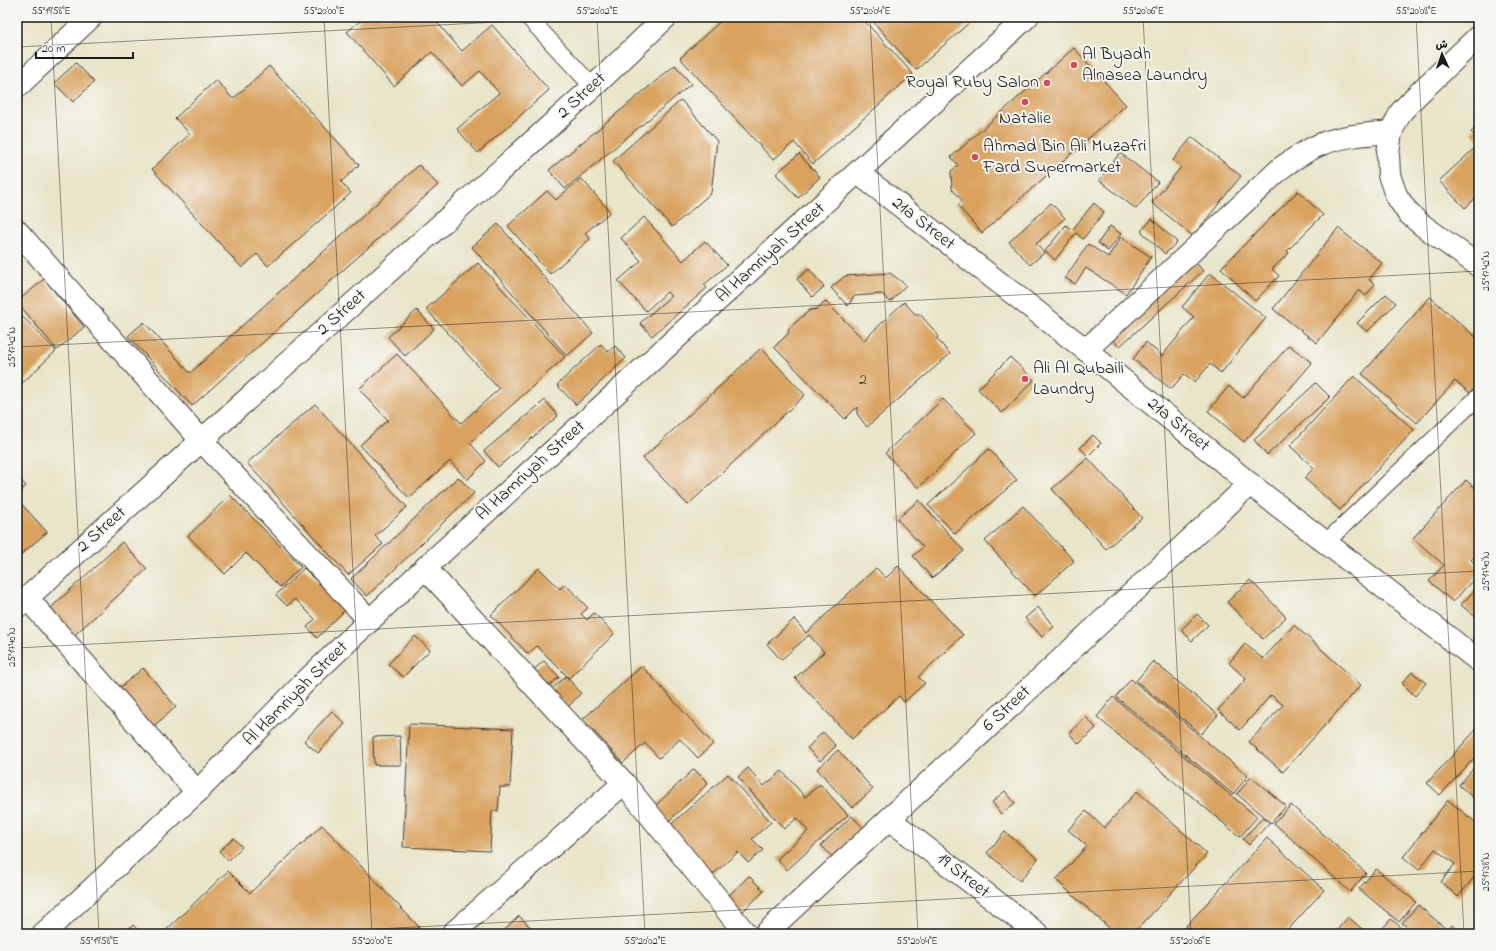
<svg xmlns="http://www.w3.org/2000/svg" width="1496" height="951" viewBox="0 0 1496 951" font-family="'Indie Flower','Playpen Sans Arabic',sans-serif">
  <rect width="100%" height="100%" fill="#f6f6f2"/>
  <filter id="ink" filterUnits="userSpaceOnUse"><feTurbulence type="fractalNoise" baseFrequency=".025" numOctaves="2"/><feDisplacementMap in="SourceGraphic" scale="8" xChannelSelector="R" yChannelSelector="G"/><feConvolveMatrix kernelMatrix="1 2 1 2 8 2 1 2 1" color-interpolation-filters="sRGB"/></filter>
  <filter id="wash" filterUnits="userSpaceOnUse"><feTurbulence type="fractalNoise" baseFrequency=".012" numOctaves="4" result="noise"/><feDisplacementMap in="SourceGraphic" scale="16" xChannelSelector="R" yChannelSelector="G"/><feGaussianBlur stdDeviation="0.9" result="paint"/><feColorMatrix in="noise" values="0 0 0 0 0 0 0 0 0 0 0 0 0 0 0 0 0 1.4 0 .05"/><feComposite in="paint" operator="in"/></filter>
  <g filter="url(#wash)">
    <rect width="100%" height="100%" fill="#e9e5c8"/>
    <g id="blocks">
      <!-- building -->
      <g fill="#d9a25f">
        <path d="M356 17H432L462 51 492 25 549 90 478 153 457 129 499 93 480 71 462 86 432 52 394 86 347 32 360 21Z"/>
        <path d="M725 17H861L913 74 813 164 794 142 773 160 680 58Z"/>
        <path d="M869 17H966L970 22 916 70Z"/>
        <path d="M1074 48 1126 105 982 233 958 206 962 200 952 189 951 171 958 165 951 157Z"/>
        <path d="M76 63 94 82 73 102 54 83Z"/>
        <path d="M675 65 691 84 565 189 549 170Z"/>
        <path d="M269 66 359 165 341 182 351 193 268 266 257 254 242 268 152 169 190 134 175 118 216 80 233 99Z"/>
        <path d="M681 100 717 141 711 193 672 227 613 161Z"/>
        <path d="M1479 125V140L1471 132Z"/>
        <path d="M1192 137 1241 176 1193 236 1152 203 1181 167 1173 160Z"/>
        <path d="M1478 145 1479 147V195L1465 208 1439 181Z"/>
        <path d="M1120 153 1158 182 1136 209 1099 180Z"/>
        <path d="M799 154 820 177 798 198 776 174Z"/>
        <path d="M419 165 438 185 192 406 128 336 144 322 190 373Z"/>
        <path d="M581 178 610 212 585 233 590 239 550 274 508 226 547 191 556 200Z"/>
        <path d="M1298 191 1323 215 1287 251 1289 253 1272 269 1279 276 1255 301 1221 268Z"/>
        <path d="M1051 203 1065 218 1036 244 1044 253 1030 265 1009 242Z"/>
        <path d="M1094 203 1104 212 1083 239 1076 233 1055 260 1045 251 1066 225 1072 230Z"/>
        <path d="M644 217 683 261 705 241 727 265 704 285 707 288 652 336 640 323 671 296 667 292 646 311 618 281 641 261 621 238Z"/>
        <path d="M1152 219 1177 242 1165 254 1141 231Z"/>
        <path d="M498 224 593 333 567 356 472 247Z"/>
        <path d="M1110 226 1121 234 1108 251 1098 243Z"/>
        <path d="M1338 228 1382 263 1369 280 1375 284 1366 296 1359 290 1317 343 1273 309Z"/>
        <path d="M1121 237 1151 257 1126 294 1086 268 1075 284 1065 278 1088 244 1108 257Z"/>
        <path d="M1193 259 1203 271 1119 347 1108 335Z"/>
        <path d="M478 263 565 357 470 443 486 461 467 480 450 461 409 498 360 445 388 420 359 389 397 354 461 423 499 389 426 309Z"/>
        <path d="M809 269 824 287 812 297 797 279Z"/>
        <path d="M890 273 906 285 890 302 882 294 854 296 848 306 831 288 845 276Z"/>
        <path d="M1210 273 1266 318 1221 373 1210 364 1195 382 1184 374 1171 389 1133 359 1146 342 1162 356 1194 317 1182 307Z"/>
        <path d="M44 279 84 327 57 350 17 302Z"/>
        <path d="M1386 294 1396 303 1367 332 1357 323Z"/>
        <path d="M1430 297 1479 340V384L1470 393 1455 381 1417 423 1362 374Z"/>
        <path d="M825 301 864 340 904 302 915 314H920L938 335 937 339 950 354 867 427 857 414V407L845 419 774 347 788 334 789 328 810 310 817 309Z"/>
        <path d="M417 310 434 329 405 356 388 337Z"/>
        <path d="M17 311 56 351 17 388Z"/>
        <path d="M601 344 608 352 615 346 626 358 576 405 557 385Z"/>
        <path d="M1289 345 1312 363 1244 442 1208 411 1229 386 1243 398Z"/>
        <path d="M761 348 805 395 688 505 643 458Z"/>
        <path d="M1010 357 1034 380 1002 413 978 389Z"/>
        <path d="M1354 376 1414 430 1340 510 1304 478 1314 468 1290 446Z"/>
        <path d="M1316 383 1330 397 1267 455 1254 440Z"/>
        <path d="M943 399 976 433 918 488 885 453Z"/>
        <path d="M545 400 558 416 498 467 484 451Z"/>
        <path d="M315 404 407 507 375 536 383 544 348 575 247 463Z"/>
        <path d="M1093 435 1101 443 1088 456 1080 448Z"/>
        <path d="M989 449 1017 480 955 534 928 505Z"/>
        <path d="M1088 458 1142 518 1106 549 1052 489Z"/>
        <path d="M17 476 26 486 17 494Z"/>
        <path d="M458 477 474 493 367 596 351 579Z"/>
        <path d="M1466 480 1479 491V551L1471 560 1479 567V573L1453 602 1429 581 1444 565 1413 538Z"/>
        <path d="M230 495 301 567 280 587 246 553 225 574 188 536Z"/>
        <path d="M17 499 47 532 17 558Z"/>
        <path d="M919 500 964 551 932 578 913 556 923 547 897 519Z"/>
        <path d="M1023 506 1074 561 1035 596 985 541Z"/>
        <path d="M122 542 147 569 68 641 43 615Z"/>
        <path d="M898 566 963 635 918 677 925 683 904 702 899 696 852 739 795 678 824 652 809 635 781 660 767 644 794 619 806 633 876 568 886 578Z"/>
        <path d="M304 568 345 610 317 638 307 627 315 619 295 599 287 606 276 595Z"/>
        <path d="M539 568 560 589 565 584 588 608 581 614 587 620 594 613 614 634 569 678 537 646 528 654 491 615Z"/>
        <path d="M1250 580 1286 617 1263 639 1227 602Z"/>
        <path d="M1479 585V620L1461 605Z"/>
        <path d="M1038 607 1054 627 1042 637 1025 618Z"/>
        <path d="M1197 614 1208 625 1192 641 1181 630Z"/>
        <path d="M1294 625 1361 685 1283 772 1249 742 1283 705 1271 695 1240 730 1218 710 1246 679 1229 663 1245 644 1263 659Z"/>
        <path d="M415 636 430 650 403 677 388 664Z"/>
        <path d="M544 661 559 677 547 688 532 671Z"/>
        <path d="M1153 661 1218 715 1201 734 1136 681Z"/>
        <path d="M642 666 713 744 698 758 680 739 659 758 645 743 623 763 583 719Z"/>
        <path d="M143 668 176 707 149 730 116 691Z"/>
        <path d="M1412 672 1426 683 1415 696 1402 683Z"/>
        <path d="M566 676 581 693 568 707 551 690Z"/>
        <path d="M1131 679 1248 776 1233 794 1116 697Z"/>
        <path d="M1113 697 1257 817 1240 837 1097 717Z"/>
        <path d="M332 711 345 724 318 753 304 741Z"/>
        <path d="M1086 717 1096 728 1079 744 1069 733Z"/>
        <path d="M409 724 513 729 510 787H500L498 811H492L490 851 403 847Z"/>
        <path d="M1476 730 1479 733V753L1440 795 1427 783Z"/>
        <path d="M823 732 836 746 820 761 807 748Z"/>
        <path d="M400 736 401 765H374L373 737Z"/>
        <path d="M838 750 873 789 852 808 817 769Z"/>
        <path d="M1479 762V803L1459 785Z"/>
        <path d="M748 768 764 786 782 771 805 797 820 784 848 815 787 870 777 859 808 831 797 818 784 829 738 777Z"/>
        <path d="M694 769 708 783 669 821 655 806Z"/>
        <path d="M728 774 771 822 752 839 763 850 748 863 738 852 711 876 668 827Z"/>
        <path d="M1251 777 1286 806 1271 823 1237 794Z"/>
        <path d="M1005 791 1015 803 1001 814 992 802Z"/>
        <path d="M1137 791 1207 854 1133 934H1116L1056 880 1087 846 1068 830 1086 811 1104 828Z"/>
        <path d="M1448 800 1479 825V871L1458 897 1441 882 1455 864 1435 849 1419 870 1403 857Z"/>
        <path d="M1291 805 1366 873 1350 892 1274 823Z"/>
        <path d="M852 816 866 831 836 861 821 845Z"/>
        <path d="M1263 817 1269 823 1249 845 1243 839Z"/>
        <path d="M322 825 419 927 412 934H162L228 871 250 893Z"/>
        <path d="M1005 832 1038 859 1020 881 987 853Z"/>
        <path d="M234 838 242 847 228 861 219 851Z"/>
        <path d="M1267 838 1324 890 1284 934H1195L1186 926Z"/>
        <path d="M1376 869 1416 902 1399 922 1359 889Z"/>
        <path d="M749 876 764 891 741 913 726 898Z"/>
        <path d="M1418 905 1445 928 1439 934H1416L1402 923Z"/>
        <path d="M519 916 533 930 529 934H500Z"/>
        <path d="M1348 917 1368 934H1334Z"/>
        <path d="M1391 919 1409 934H1390L1383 928Z"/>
        <path d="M133 925 142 934H124Z"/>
        <path d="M1452 925 1462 934H1444Z"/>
      </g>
    </g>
  </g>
  <g filter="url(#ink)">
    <use href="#blocks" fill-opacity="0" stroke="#3b3a36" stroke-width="1"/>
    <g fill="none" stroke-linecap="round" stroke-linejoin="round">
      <defs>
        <g id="service">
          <path d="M528 17 593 87"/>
          <path d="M1325 543 1479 396"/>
        </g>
        <g id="minor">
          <path d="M1479 36 1416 96 1401 112 1391 132 1388 153 1389 175 1396 195 1408 213 1422 225 1479 266"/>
          <path d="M17 87 91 17"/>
          <path d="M858 173 1086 350 1250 484 1479 661"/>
          <path d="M17 231 201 440 370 621"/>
          <path d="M1086 350 1281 168C1295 158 1308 149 1324 143 1345 135 1370 134 1391 132"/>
          <path d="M425 568 624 783 746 934"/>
          <path d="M27 598 197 792"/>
          <path d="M17 607 593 87 666 17"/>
          <path d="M889 819 1038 934"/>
          <path d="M43 934 197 792 307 680 425 568 1027 17"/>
          <path d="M452 934 624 783"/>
          <path d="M765 934 1250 484"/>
        </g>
      </defs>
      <!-- service casing -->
      <use href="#service" stroke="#3b3a36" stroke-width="18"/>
      <!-- minor casing -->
      <use href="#minor" stroke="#3b3a36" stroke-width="24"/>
      <!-- service -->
      <use href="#service" stroke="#fff" stroke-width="16"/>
      <!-- minor -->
      <use href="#minor" stroke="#fff" stroke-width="22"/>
    </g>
  </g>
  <!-- ticks -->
  <path fill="none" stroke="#1c1c1c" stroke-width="1" stroke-opacity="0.45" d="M51 17 99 934M324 17 372 934M597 17 645 934M870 17 918 934M1143 17 1191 934M1416 17 1464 934M17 47 594 17M17 347 1479 271M17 648 1479 571M283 934 1479 871"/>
  <!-- markers -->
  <g fill="#d1495b" stroke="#f6f6f2" stroke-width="1.5">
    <circle cx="1074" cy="65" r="4"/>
    <circle cx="1047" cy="83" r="4"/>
    <circle cx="1025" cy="102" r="4"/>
    <circle cx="975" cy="157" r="4"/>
    <circle cx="1025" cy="379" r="4"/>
  </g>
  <g text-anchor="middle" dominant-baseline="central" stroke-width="4" stroke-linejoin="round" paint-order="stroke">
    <!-- number labels -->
    <g font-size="16" fill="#4b3e2d">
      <text x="863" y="380">2</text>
    </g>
    <!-- poi labels -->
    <g font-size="18" fill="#1c1c1c" stroke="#f6f6f2" text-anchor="start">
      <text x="1082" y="55">Al Byadh<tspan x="1082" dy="21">Alnasea Laundry</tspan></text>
      <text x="1039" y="83" text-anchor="end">Royal Ruby Salon</text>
      <text x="1025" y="119" text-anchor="middle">Natalie</text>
      <text x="983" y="147">Ahmad Bin Ali Muzafri<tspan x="983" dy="21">Fard Supermarket</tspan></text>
      <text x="1033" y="369">Ali Al Qubaili<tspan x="1033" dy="21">Laundry</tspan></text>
    </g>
    <!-- street labels -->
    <g font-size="18" fill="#1c1c1c" stroke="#f6f6f2">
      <text transform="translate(582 96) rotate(-43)">2 Street</text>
      <text transform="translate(923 224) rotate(38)">21a Street</text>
      <text transform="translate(771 253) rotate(-42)">Al Hamriyah Street</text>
      <text transform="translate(342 313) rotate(-42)">2 Street</text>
      <text transform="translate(1178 425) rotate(39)">21a Street</text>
      <text transform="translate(531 471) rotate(-42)">Al Hamriyah Street</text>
      <text transform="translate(102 530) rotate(-42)">2 Street</text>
      <text transform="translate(296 694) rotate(-45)">Al Hamriyah Street</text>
      <text transform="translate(1007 709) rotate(-43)">6 Street</text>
      <text transform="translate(963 876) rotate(38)">19 Street</text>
    </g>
  </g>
  <!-- margin -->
  <rect width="1496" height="951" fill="none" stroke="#f6f6f2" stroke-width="44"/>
  <!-- north arrow -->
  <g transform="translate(1442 54) rotate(357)" stroke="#f6f6f2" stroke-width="3" paint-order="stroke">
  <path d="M0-3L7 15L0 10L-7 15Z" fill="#1c1c1c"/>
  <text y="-6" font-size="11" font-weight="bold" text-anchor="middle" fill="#1c1c1c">ش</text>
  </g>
  <!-- scale -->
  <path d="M36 52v6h97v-6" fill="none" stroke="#1c1c1c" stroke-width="2"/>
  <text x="42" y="52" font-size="12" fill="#1c1c1c" stroke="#f6f6f2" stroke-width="3" paint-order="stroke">20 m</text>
  <rect x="22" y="22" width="1452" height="907" fill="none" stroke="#1c1c1c" stroke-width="1.5"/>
  <g font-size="10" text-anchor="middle" fill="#1c1c1c">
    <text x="51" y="14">55°19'58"E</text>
    <text x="324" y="14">55°20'00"E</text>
    <text x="597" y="14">55°20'02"E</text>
    <text x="870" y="14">55°20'04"E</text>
    <text x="1143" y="14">55°20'06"E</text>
    <text x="1416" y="14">55°20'08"E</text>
    <text transform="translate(1485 271) rotate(-90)" y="4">25°17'42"N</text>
    <text transform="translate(11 347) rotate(-90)" y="4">25°17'42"N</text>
    <text transform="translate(1485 571) rotate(-90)" y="4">25°17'40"N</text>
    <text transform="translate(11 647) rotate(-90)" y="4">25°17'40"N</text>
    <text transform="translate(1485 872) rotate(-90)" y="4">25°17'38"N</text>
    <text x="99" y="944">55°19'58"E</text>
    <text x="372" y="944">55°20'00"E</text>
    <text x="645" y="944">55°20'02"E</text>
    <text x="917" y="944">55°20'04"E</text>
    <text x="1190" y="944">55°20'06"E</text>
  </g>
</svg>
